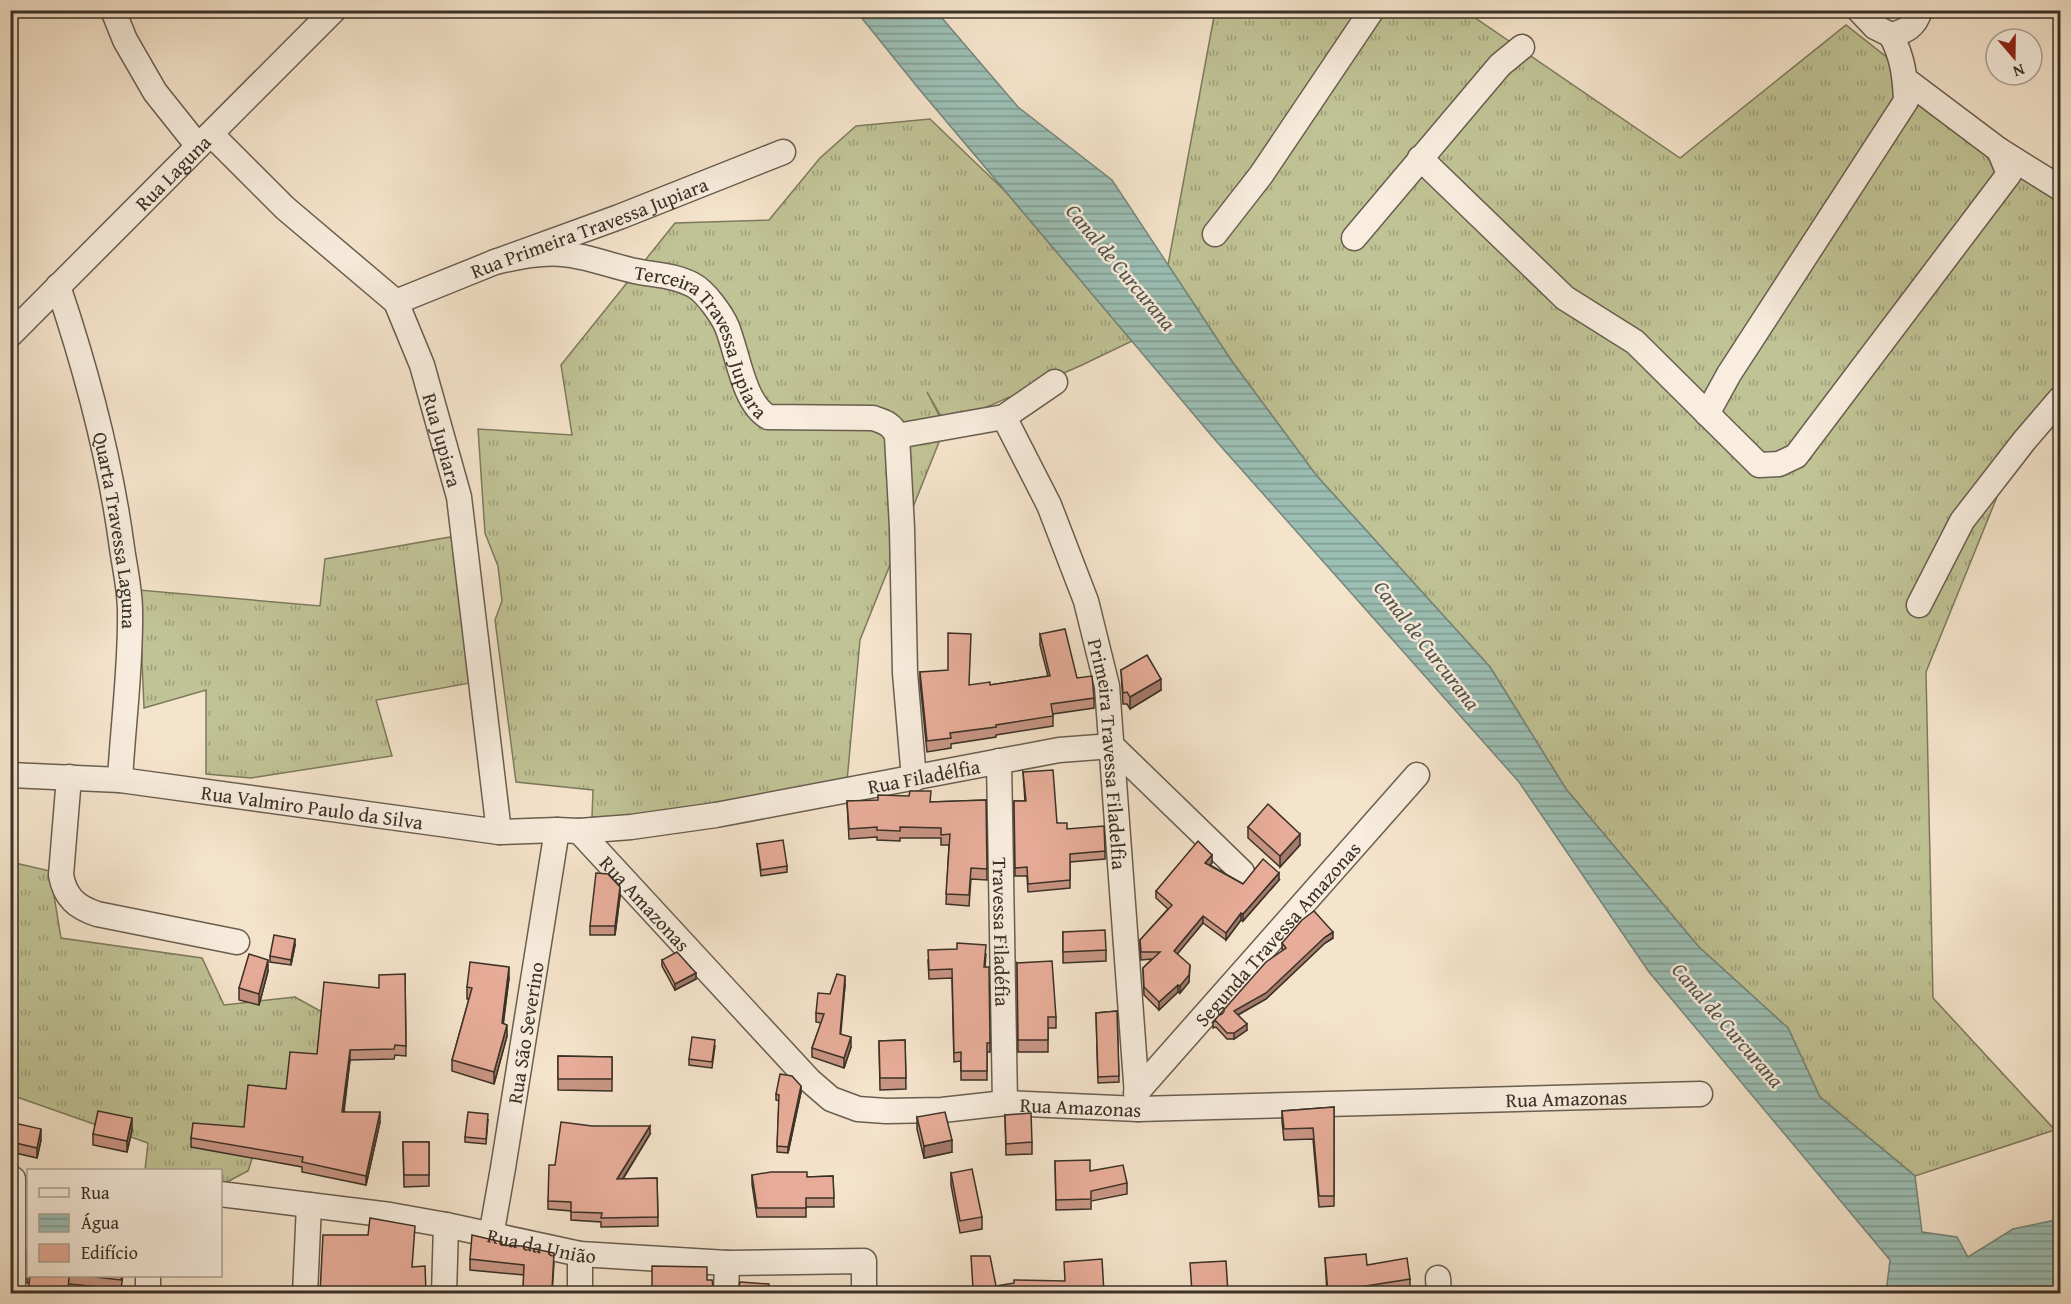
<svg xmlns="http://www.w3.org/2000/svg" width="2071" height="1304" viewBox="0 0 2071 1304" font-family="'Gentium Book Plus',serif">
  <defs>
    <pattern id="grass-tufts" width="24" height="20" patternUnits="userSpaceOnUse" patternTransform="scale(1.5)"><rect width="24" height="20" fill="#c0c395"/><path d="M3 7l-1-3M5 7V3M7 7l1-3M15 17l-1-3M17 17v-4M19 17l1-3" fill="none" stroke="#9d9f79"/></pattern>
    <pattern id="water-rules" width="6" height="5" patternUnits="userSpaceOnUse" patternTransform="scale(1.5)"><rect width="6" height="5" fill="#9cbfb5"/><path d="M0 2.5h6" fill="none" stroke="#809c93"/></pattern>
  </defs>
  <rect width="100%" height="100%" fill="#f5e4cc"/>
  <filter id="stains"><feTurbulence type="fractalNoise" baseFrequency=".00333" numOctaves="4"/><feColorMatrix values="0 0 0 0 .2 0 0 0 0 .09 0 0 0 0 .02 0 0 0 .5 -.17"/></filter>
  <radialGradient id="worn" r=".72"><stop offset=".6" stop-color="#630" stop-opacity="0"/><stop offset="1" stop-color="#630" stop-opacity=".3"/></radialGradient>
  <!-- grass -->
  <g fill="url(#grass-tufts)" stroke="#7d7a5e" stroke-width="1.5">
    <path d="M1215 11H1465L1680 158 1846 25 2060 194V415L2001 487 1926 672 1933 998 2055 1130 1915 1176 1820 1097 1788 1028 1699 947 1566 789 1490 667 1316 475 1231 360 1168 265Z"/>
    <path d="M930 119 1006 192 1132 341 1082 365 946 425 927 392 945 427 860 640 847 781 641 817H592L593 790 516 782 495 620 502 601 498 566 485 533 478 429 572 435 561 365 675 223 769 220 820 158 856 126Z"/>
    <path d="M456 536 470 683 376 700 392 756 251 778 206 774V690L144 708 139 590 320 606 325 559Z"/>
    <path d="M11 862 50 871 61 938 202 958 224 1005 295 997 322 1012 318 1058 289 1069 282 1124 263 1125 248 1171 221 1185 220 1170H145L148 1143 11 1095Z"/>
  </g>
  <!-- water -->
  <path fill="url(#water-rules)" stroke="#75867c" stroke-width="1.5" d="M856 11H936L1018 107 1112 180 1231 360 1316 475 1490 667 1566 789 1699 947 1788 1028 1820 1097 1915 1176 1922 1232 1957 1237 1968 1257 2013 1229 2060 1219V1293H1886L1890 1260 1649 972 1519 782 1217 442 919 89Z"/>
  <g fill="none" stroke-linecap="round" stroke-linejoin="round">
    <defs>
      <g id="minor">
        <path d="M113 10 125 40 155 92 198 146"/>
        <path d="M1859 10 1875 27 1891 35"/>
        <path d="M1891 35C1906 31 1915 27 1920 10"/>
        <path d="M1906 80 1999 150 2060 188"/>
        <path id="s1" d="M211 134 285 208 396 302 422 365 459 497 499 832"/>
        <path d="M1420 158 1565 298 1635 342 1759 465 1779 464 1796 456 2009 174 1999 150"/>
        <path d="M1215 234 1261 175 1372 10"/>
        <path d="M1354 238 1500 65 1522 47"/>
        <path id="s2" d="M495 262C518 257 540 252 563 254 587 256 612 266 635 271 654 275 675 275 693 285 705 291 722 315 727 327 738 354 743 402 768 417L873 418C885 422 892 424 897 436L902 528 905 673 914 779"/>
        <path id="s3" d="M58 286C87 372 110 458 122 548 125 569 130 590 130 611 131 667 123 724 120 780"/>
        <path id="s4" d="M396 302 495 262 619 217 783 152"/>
        <path id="s5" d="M10 335 334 10"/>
        <path d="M1707 414 1729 374 1906 101C1905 76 1903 58 1891 35"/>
        <path id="s6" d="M1004 417 1049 505 1086 601 1107 686 1138 1109"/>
        <path d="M897 436 1004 417 1055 382"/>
        <path d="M1919 605 1962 521 2024 441 2060 399"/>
        <path id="s7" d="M999 761 1005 1103"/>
        <path id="s8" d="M10 775 120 780 499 832 557 830 579 831 631 827 716 815 1059 750 1112 746 1242 872"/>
        <path d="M69 777 61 875C65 897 76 907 97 914L237 942"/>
        <path id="s9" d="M579 831 809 1080 831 1099 858 1109 886 1111 942 1110 1005 1103 1138 1109 1700 1094"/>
        <path id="s10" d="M1136 1093 1417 775"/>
        <path id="s11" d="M220 1194 390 1215 446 1225 580 1254 727 1263 864 1261V1294"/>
        <path id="s12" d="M491 1236 503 1168 557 830"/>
        <path d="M148 1276V1294"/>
        <path d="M1438 1278 1439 1294"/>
        <path d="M13 1294V1179"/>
        <path d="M305 1294 309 1205"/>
        <path d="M444 1294 446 1225"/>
        <path d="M580 1294V1254"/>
        <path d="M726 1294 727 1263"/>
      </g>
    </defs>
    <!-- minor casing -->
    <use href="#minor" stroke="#695e50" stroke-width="27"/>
    <!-- minor -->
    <use href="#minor" stroke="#f8edde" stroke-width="24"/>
  </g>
  <!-- wall -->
  <g fill="#c89584" stroke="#3a3126" stroke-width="1.5">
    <path d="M1040 634 1094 698V708L1053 714V726L996 735V737L951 744V748L927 752 920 682V672L970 685H990L1048 676 1040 645Z"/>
    <path d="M1121 670 1161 690 1130 709 1127 704H1123Z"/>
    <path d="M1023 772 1057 823 1105 851V859L1070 862V888L1028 892 1027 876H1015L1014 801H1025Z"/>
    <path d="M986 800 987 880 971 879 969 906 946 904 949 845H941V838H900V841L877 840V837L849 839 847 801 931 802Z"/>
    <path d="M1248 827 1300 845 1280 867 1248 838Z"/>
    <path d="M757 844 787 866V872L761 876Z"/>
    <path d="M1212 863 1210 865 1243 884 1279 880 1243 921 1241 920 1226 940 1203 923 1177 954 1189 982 1180 993 1178 992 1159 1010 1144 995 1143 968 1152 959 1141 960 1140 947V940L1168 909 1156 898V891Z"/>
    <path d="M620 896 615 935H590V926Z"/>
    <path d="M1063 932 1106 950V961L1063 963Z"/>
    <path d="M1333 938 1325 943 1266 999 1238 1015 1247 1030 1234 1039H1227L1216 1027 1213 1028V1022L1283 950 1282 949V943Z"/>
    <path d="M295 945 291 965 270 962V956Z"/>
    <path d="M986 954 985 967 990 1043V1052H987V1080H961V1061L954 1062 952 978 929 979 928 960Z"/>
    <path d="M662 960 696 979 675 990 662 966Z"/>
    <path d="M1017 963 1056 1017V1028H1048V1052H1018Z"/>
    <path d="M268 971 259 1005 239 1000V988Z"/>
    <path d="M405 974 406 1056 395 1055 394 1059 350 1060 344 1112 380 1122 366 1185 302 1172V1167L191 1147V1138L244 1127 286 1089 317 1054 379 988Z"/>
    <path d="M509 978 503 1023 507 1036 494 1084 452 1071V1060L469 999H467V987Z"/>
    <path d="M845 985 840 1034 851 1047 844 1068 812 1057V1048L821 1023 816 1022V1013L830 994Z"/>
    <path d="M1117 1011 1119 1082 1098 1083 1096 1013Z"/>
    <path d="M905 1040 906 1089 880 1090 879 1041Z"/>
    <path d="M715 1046 712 1068 689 1065V1059Z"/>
    <path d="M558 1056 612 1057V1091L558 1090Z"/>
    <path d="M801 1092 788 1153 777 1152 779 1101 776 1100V1094Z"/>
    <path d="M10 1099 17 1110 15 1124 41 1140 37 1158 11 1152 10 1155Z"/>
    <path d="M1334 1107V1206L1319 1207 1313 1139 1284 1140 1282 1121V1111Z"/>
    <path d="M1005 1115 1032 1142V1154L1006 1155Z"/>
    <path d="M917 1117 952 1152 924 1158 917 1129Z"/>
    <path d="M488 1120 486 1144 465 1142V1137Z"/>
    <path d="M132 1130 127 1152 93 1145V1134Z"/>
    <path d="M650 1134 623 1179 657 1178 658 1226 601 1227V1222L571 1220V1211L548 1209V1201L555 1165Z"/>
    <path d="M403 1142H429V1186L404 1187Z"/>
    <path d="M1055 1161 1127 1183V1194L1091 1201V1209L1056 1210Z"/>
    <path d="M951 1173 982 1217V1229L960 1233 951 1185Z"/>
    <path d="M752 1175 807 1177 833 1176 834 1207H806V1217H757L752 1184Z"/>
    <path d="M502 1245 554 1263 552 1293H523L524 1275 470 1270V1259Z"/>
    <path d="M27 1251H28V1275H123L121 1289 69 1284 27 1283Z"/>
    <path d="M1325 1258 1367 1265 1410 1279V1290L1388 1293H1327Z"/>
  </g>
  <!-- shaded-wall -->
  <g fill="#a2796c" stroke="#3a3126" stroke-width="1.5">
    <path d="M1161 679V690L1130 709V697Z"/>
    <path d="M1300 834V845L1280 867V856Z"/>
    <path d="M1212 855V863L1205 870V863Z"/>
    <path d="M1279 873V880L1243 921V914Z"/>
    <path d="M620 887V896L615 935V926Z"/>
    <path d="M1241 913V920L1226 940V933Z"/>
    <path d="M1203 916V923L1174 958V951Z"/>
    <path d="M1333 932V938L1325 943 1266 999 1234 1017V1011L1325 937Z"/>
    <path d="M295 939V945L291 965V960Z"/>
    <path d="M268 960V971L259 1005V994Z"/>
    <path d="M1190 965 1189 982 1180 993V986Z"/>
    <path d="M509 967V978L502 1035V1023Z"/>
    <path d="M696 973V979L675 990V984Z"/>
    <path d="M845 976V985L840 1043V1034Z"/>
    <path d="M1178 985V992L1159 1010V1002Z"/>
    <path d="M1247 1024V1030L1234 1039V1033Z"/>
    <path d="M507 1025V1036L494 1084V1072Z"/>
    <path d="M851 1037V1047L844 1068V1058Z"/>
    <path d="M350 1050V1060L342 1122V1112Z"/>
    <path d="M801 1086V1092L788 1153V1147Z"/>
    <path d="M17 1100V1110L14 1134V1123Z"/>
    <path d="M380 1112V1122L366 1185V1176Z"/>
    <path d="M132 1118V1130L127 1152V1141Z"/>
    <path d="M650 1126V1134L617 1188V1179Z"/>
    <path d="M41 1129V1140L37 1158V1148Z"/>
    <path d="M952 1140V1152L924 1158V1146Z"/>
  </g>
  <!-- building -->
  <g fill="#e8ad9a" stroke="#3a3126" stroke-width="1.5">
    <path d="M1065 629 1077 678 1092 676 1094 698 1051 704 1053 716 996 725V727L950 733 951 738 927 741 920 672 948 670V633L971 634 969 685 990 682V685L1050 676 1040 634Z"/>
    <path d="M1147 655 1161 679 1130 697 1127 692 1123 693 1121 670Z"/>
    <path d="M1053 770 1057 823H1067V829L1104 826 1105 851 1070 854V880L1028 884 1027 867 1015 868 1014 801H1026L1023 772Z"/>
    <path d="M910 791H931L930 802 986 800 987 869 971 868 969 895 946 894 950 834 941 835V828L900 827V831L877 830V827L849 829 847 801 878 800V795L909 796Z"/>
    <path d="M1268 804 1300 834 1280 856 1248 827Z"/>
    <path d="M783 840 787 866 761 870 757 844Z"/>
    <path d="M1198 841 1212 855 1205 863 1243 884 1263 859 1279 873 1243 914 1241 913 1226 933 1203 916 1174 951 1190 965 1189 975 1180 986 1178 985 1159 1002 1144 987 1143 968 1160 952H1141L1140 940 1172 905 1156 891Z"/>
    <path d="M596 873 608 874 620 887 615 926H590Z"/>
    <path d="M1314 911 1333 932 1325 937 1266 993 1234 1011 1247 1024 1234 1033H1227L1216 1021 1213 1022 1266 962 1286 948 1282 943 1302 920Z"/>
    <path d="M1105 930 1106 950 1063 952V932Z"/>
    <path d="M274 935 295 939 291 960 270 956Z"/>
    <path d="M957 943 986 945 984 967H989L990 1043H987V1071H961V1052L954 1053 952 969 929 970 928 950 957 949Z"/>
    <path d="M677 952 696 973 675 984 662 960Z"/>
    <path d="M249 954 268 960 259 994 239 988Z"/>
    <path d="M1052 961 1056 1017H1048V1040H1018L1017 963Z"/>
    <path d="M470 962 509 967 502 1023 507 1025 494 1072 452 1060 472 988 467 987Z"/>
    <path d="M405 974 406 1046 395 1045 394 1049 350 1050 342 1112H380L366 1176 302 1162 303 1157 191 1138 193 1123 244 1127 248 1085 286 1089 290 1052 317 1054 324 982 379 988V975Z"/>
    <path d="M837 974 845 976 840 1034 851 1037 844 1058 812 1048 824 1014 816 1013 818 993 830 994Z"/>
    <path d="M1117 1011 1119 1076 1098 1077 1096 1013Z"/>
    <path d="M692 1037 715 1040 712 1062 689 1059Z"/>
    <path d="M905 1040 906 1078H880L879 1041Z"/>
    <path d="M558 1056 612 1057V1079H558Z"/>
    <path d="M780 1074 792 1076 801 1086 788 1147 777 1146 779 1095 776 1094Z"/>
    <path d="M10 1099 17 1100 14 1123 41 1129 37 1148 11 1142 10 1145Z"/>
    <path d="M1334 1107V1196H1319L1313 1128 1284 1129 1282 1111Z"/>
    <path d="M98 1111 132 1118 127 1141 93 1134Z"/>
    <path d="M468 1112 488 1114 486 1139 465 1137Z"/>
    <path d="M945 1112 952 1140 924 1146 917 1117Z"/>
    <path d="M1031 1113 1032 1142 1006 1144 1005 1115Z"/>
    <path d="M561 1122 592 1126H650L617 1179 657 1178 658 1217 601 1218 602 1213 571 1212V1202L548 1201 549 1165H555Z"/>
    <path d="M403 1142H429V1175H404Z"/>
    <path d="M1090 1160V1171L1123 1165 1127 1183 1091 1191V1199L1056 1200 1055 1161Z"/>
    <path d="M972 1169 982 1217 960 1221 951 1173Z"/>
    <path d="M771 1172H807V1177L833 1176 834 1198H806V1208H757L752 1175Z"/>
    <path d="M370 1218 415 1226 412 1267 425 1266 426 1293H320L323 1235H368Z"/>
    <path d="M472 1235 502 1242V1245L521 1246 554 1253 552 1290 523 1288 524 1265 470 1259Z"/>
    <rect x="27" y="1251" width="1" height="23"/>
    <path d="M1366 1254 1367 1265 1407 1258 1410 1279 1328 1292 1325 1258Z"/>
    <path d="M971 1256H990L996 1286 1014 1283V1280L1065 1281 1064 1262 1102 1259 1104 1293H955L954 1291 973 1289Z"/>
    <path d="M1226 1261 1228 1293H1192L1190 1263Z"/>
    <path d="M652 1266 707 1267V1280H712L714 1292 715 1293H652Z"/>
    <path d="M30 1275H69L68 1293H28Z"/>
    <path d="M77 1275H122L121 1280Z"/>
    <path d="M740 1282 769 1284 768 1293H737Z"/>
  </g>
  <g text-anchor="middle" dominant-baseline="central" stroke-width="5" stroke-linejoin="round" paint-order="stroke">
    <!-- street labels -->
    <g font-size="20" fill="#3a3126" stroke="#f8edde">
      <text stroke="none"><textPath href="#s5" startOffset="230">Rua Laguna</textPath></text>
      <text stroke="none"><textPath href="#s4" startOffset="207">Rua Primeira Travessa Jupiara</textPath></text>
      <text stroke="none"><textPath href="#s2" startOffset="248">Terceira Travessa Jupiara</textPath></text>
      <text stroke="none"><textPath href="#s1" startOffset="396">Rua Jupiara</textPath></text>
      <text stroke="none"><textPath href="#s3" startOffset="252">Quarta Travessa Laguna</textPath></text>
      <text stroke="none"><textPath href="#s6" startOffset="357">Primeira Travessa Filadelfia</textPath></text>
      <text stroke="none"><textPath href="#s8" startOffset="922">Rua Filadélfia</textPath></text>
      <text stroke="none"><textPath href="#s8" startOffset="304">Rua Valmiro Paulo da Silva</textPath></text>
      <text stroke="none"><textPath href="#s9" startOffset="98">Rua Amazonas</textPath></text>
      <text stroke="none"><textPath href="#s7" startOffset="171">Travessa Filadéfia</textPath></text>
      <text stroke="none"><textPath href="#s10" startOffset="213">Segunda Travessa Amazonas</textPath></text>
      <text stroke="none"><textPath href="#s12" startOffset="206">Rua São Severino</textPath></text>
      <text stroke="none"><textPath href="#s9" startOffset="1106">Rua Amazonas</textPath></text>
      <text stroke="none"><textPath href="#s9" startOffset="620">Rua Amazonas</textPath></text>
      <text stroke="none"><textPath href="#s11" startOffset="326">Rua da União</textPath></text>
    </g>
    <!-- water labels -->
    <g font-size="21" font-style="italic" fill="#52544a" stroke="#f8edde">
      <text transform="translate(1121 267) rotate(50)">Canal de Curcurana</text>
      <text transform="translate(1427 645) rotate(52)">Canal de Curcurana</text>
      <text transform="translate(1728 1025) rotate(49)">Canal de Curcurana</text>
    </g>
  </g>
  <!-- margin -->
  <rect width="2071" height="1304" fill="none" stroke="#f5e4cc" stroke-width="36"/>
  <rect x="12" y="12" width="2047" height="1280" fill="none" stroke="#3a3126" stroke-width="3"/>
  <rect x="18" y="18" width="2035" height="1268" fill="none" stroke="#3a3126" stroke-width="1.5"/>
  <!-- legend -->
  <rect x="27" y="1169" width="195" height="108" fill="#f8edde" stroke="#aca294" stroke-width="1.5"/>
  <rect x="39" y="1188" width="30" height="9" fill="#f8edde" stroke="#aca294" stroke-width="1.5"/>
  <text x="81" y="1199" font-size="18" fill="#3a3126">Rua</text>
  <rect x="39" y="1214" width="30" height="18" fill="url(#water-rules)" stroke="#aca294" stroke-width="1.5"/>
  <text x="81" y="1229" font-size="18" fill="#3a3126">Água</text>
  <rect x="39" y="1244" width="30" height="18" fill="#e8ad9a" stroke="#aca294" stroke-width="1.5"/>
  <text x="81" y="1259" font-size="18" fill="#3a3126">Edifício</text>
  <!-- north arrow -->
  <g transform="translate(2014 57) rotate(160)"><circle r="28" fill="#f8edde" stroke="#aca294" stroke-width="1.5"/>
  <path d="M0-4.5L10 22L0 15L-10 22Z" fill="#8f2418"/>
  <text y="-9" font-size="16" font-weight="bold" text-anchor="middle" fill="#3a3126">N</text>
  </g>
  <rect width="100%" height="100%" filter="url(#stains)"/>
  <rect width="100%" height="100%" fill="url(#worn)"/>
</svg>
